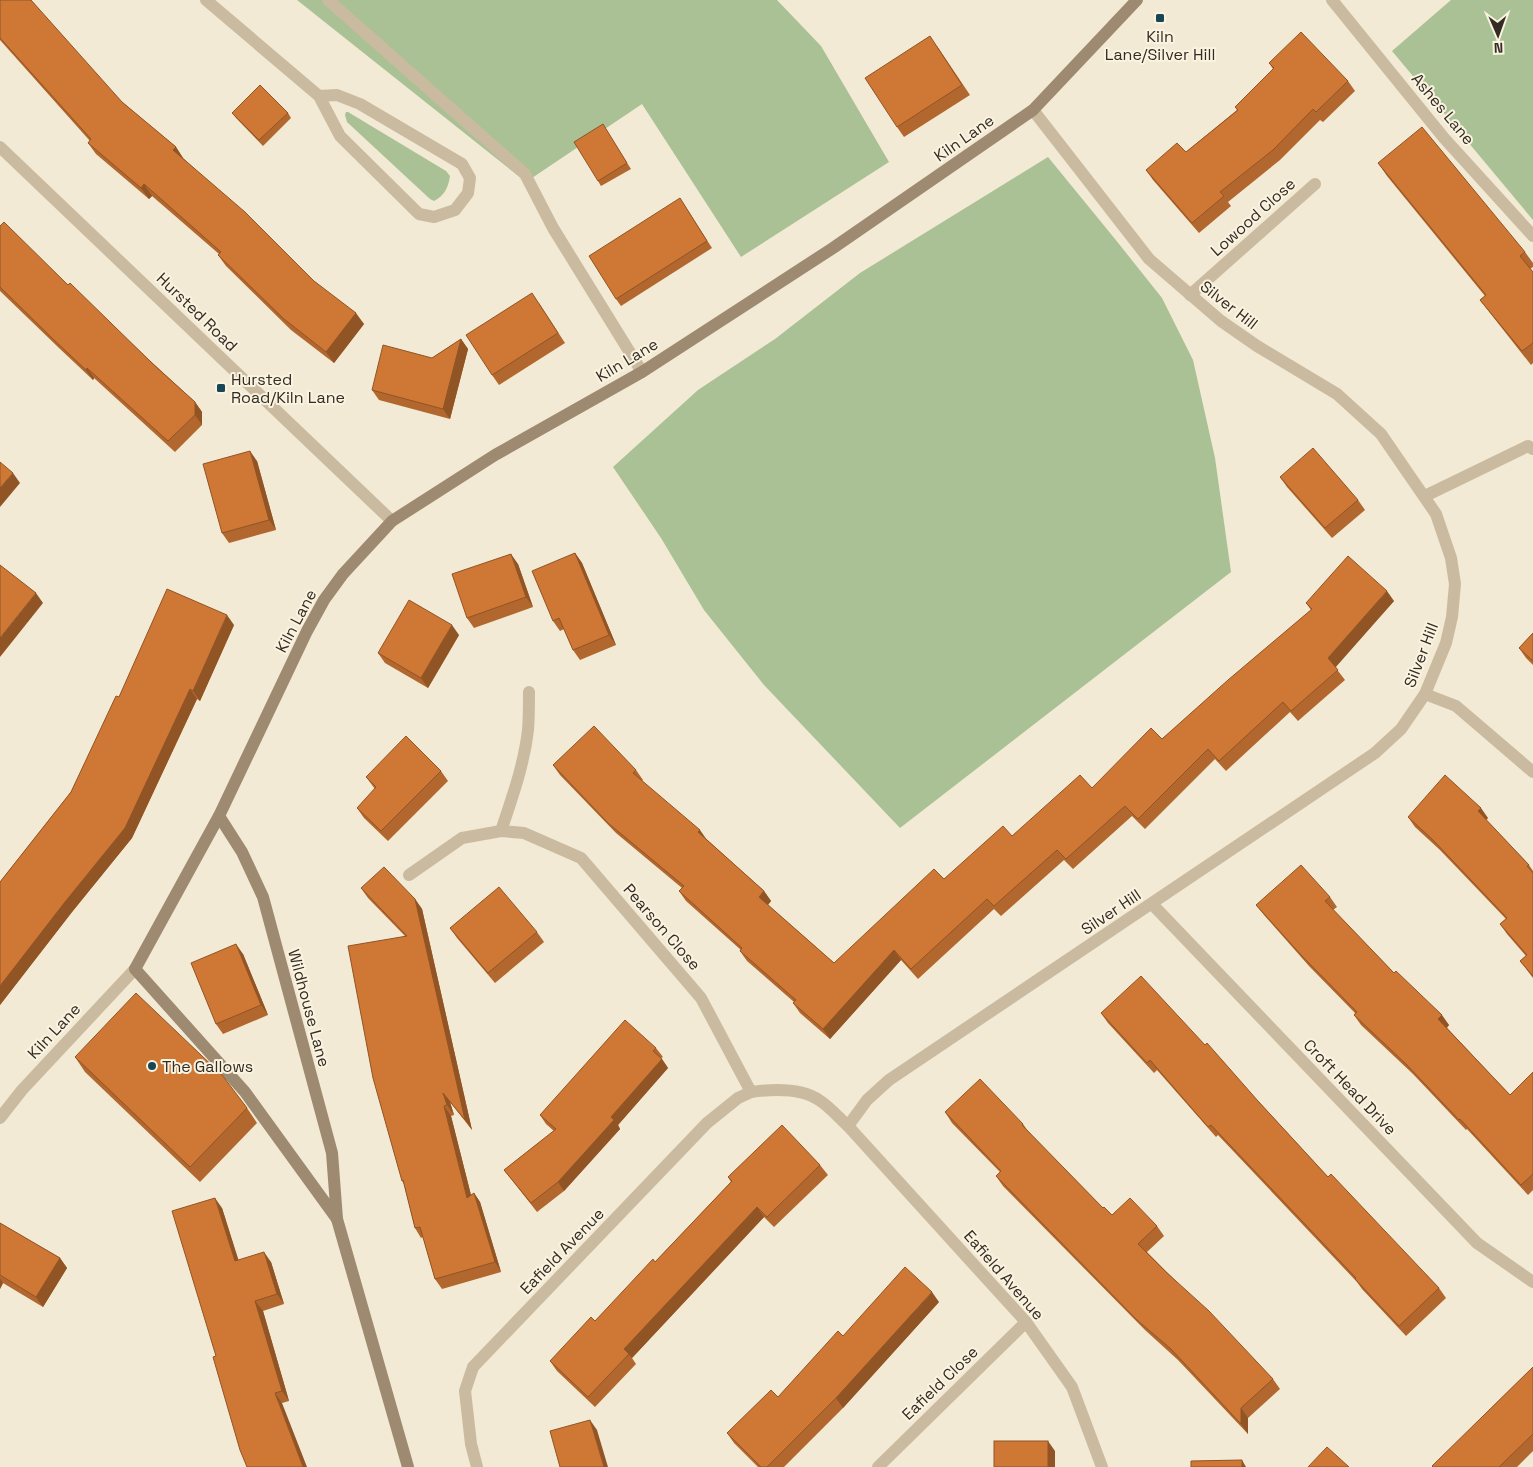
<svg xmlns="http://www.w3.org/2000/svg" width="1533" height="1467" viewBox="0 0 1533 1467" font-family="'Space Grotesk',sans-serif">
  <rect width="100%" height="100%" fill="#f2ead4"/>
  <!-- green -->
  <g fill="#a9c194">
    <path d="M297 0H777L821 46 889 162 741 257 642 104 526 182Z"/>
    <path d="M1451 0H1533V220L1392 51Z"/>
    <path d="M346 112H348L446 171 450 176C448 188 445 195 434 201L430 199 347 122 345 115Z"/>
    <path d="M1048 157 1115 239 1162 298 1193 360 1215 458 1231 572 900 828 764 685 704 610 661 538 613 467 698 390 775 339 860 273Z"/>
  </g>
  <g fill="none" stroke-linecap="round" stroke-linejoin="round">
    <!-- service -->
    <g stroke="#cabba0" stroke-width="12">
      <path d="M206 0 319 96 340 136 419 214 434 217 455 210 468 193 470 178 462 164 360 104 337 95 319 96"/>
      <path d="M328 0 525 174 553 228 642 372"/>
      <path d="M501 831C512 798 524 765 528 730 529 718 529 704 529 692"/>
    </g>
    <!-- minor -->
    <g stroke="#cabba0" stroke-width="12">
      <path d="M1332 0 1444 138 1533 236"/>
      <path d="M0 147 392 521"/>
      <path d="M1190 295 1315 184"/>
      <path d="M1425 496 1528 446 1533 449"/>
      <path d="M1425 694 1456 706 1533 772"/>
      <path d="M409 875 462 838 501 831 524 833 581 858 701 998 751 1092C772 1089 800 1087 819 1100 830 1107 839 1118 848 1126L1026 1322 1072 1387 1102 1467"/>
      <path d="M1152 904 1477 1243 1533 1282"/>
      <path d="M0 1118 22 1090 135 969"/>
      <path d="M848 1126 867 1100 889 1080 1375 753 1401 729 1425 694 1446 643 1452 617 1455 584 1451 558 1436 514 1381 434 1337 394 1257 346 1221 321 1149 259 1033 110"/>
      <path d="M477 1467 471 1444 465 1391 473 1367 707 1123 738 1098 751 1092"/>
      <path d="M878 1467 1026 1322"/>
    </g>
    <!-- secondary -->
    <g stroke="#9e8a71" stroke-width="12">
      <path d="M219 816 242 852 263 897 332 1153 337 1219 408 1467"/>
      <path d="M337 1219 245 1092 135 969 219 816 307 631 324 600 343 574 392 521 495 455 642 372 833 248 1033 110 1137 0"/>
    </g>
  </g>
  <!-- wall -->
  <g fill="#b2672e">
    <path d="M0 0 176 147 183 158 314 281 364 324 334 363 291 330 226 266 218 255 219 254 152 196 149 199 96 154 88 143 90 141 0 40Z"/>
    <path d="M937 46 970 95 904 137 897 127Z"/>
    <path d="M1269 63 1348 81 1355 91 1323 122 1320 120 1280 160 1228 202 1231 206 1199 233 1153 180 1146 170 1186 152 1237 110 1235 107 1273 69Z"/>
    <path d="M232 113H288L291 118 263 146 236 118Z"/>
    <path d="M606 130 631 169 601 186 598 181Z"/>
    <path d="M1378 163 1525 252 1533 263V267L1530 269 1533 272V363L1531 365 1490 313 1480 300 1485 296 1387 176Z"/>
    <path d="M680 198 712 248 621 306 616 299Z"/>
    <path d="M0 226 68 285 195 402 202 412V425L175 452 94 378 93 380 59 348 0 291Z"/>
    <path d="M539 303 565 343 499 385 492 375Z"/>
    <path d="M461 339 468 349 450 419 379 400 372 390 432 358Z"/>
    <path d="M257 461 276 530 229 543 222 533Z"/>
    <path d="M1280 477 1358 500 1365 510 1332 538 1287 487Z"/>
    <path d="M575 553 582 563 616 645 580 660 573 650 564 629 560 631 553 621Z"/>
    <path d="M518 564 533 607 474 628 467 618Z"/>
    <path d="M1394 601 1335 667 1345 680 1298 721 1290 712 1226 771 1215 759 1145 829 1132 816 1073 869 1064 860 1001 916 994 909 918 979 901 960 830 1039 800 1013 793 1003 794 1002 747 961 740 951 741 950 686 901 679 891 682 888 616 833 560 775 553 765 636 770 643 780 642 781 764 891 771 901 768 905 834 963 944 879 1012 836 1092 788 1162 739 1311 610 1306 603Z"/>
    <path d="M234 625 200 701 197 699 132 838 72 912 0 1005V882L71 792 119 697Z"/>
    <path d="M1533 633V665L1526 658 1519 648Z"/>
    <path d="M459 635 428 688 385 663 378 653Z"/>
    <path d="M441 771 448 781 388 841 364 818 357 808 375 789 366 777Z"/>
    <path d="M1408 817 1488 818 1486 820 1529 865 1533 871V978L1520 961 1526 956 1507 934 1500 924 1506 919 1440 850 1415 827Z"/>
    <path d="M361 888 415 899 422 909 472 1130 450 1102 454 1115 451 1116 471 1195 474 1193 480 1202 501 1272 442 1289 435 1279 423 1237 421 1238 415 1228 404 1184 402 1181 405 936 368 898Z"/>
    <path d="M1330 897 1337 907 1333 910 1394 973 1449 1025 1447 1028 1510 1095 1533 1072V1190L1528 1195 1467 1129 1466 1130 1413 1074 1361 1025 1354 1015 1355 1013 1309 966 1264 915 1256 905Z"/>
    <path d="M450 928 537 932 544 942 495 983 457 938Z"/>
    <path d="M243 954 268 1015 223 1034 216 1024Z"/>
    <path d="M1101 1013 1258 1101 1328 1177 1439 1288 1446 1298 1406 1336 1362 1289 1357 1282 1218 1135 1216 1137 1157 1070 1154 1073 1108 1023Z"/>
    <path d="M656 1048 663 1057 661 1058 668 1068 618 1125 620 1129 564 1191 537 1212 504 1170 554 1131 546 1124 540 1115Z"/>
    <path d="M75 1057 247 1108 257 1123 200 1182 85 1072Z"/>
    <path d="M945 1112 1023 1124 1030 1134 1103 1208 1112 1215 1157 1226 1164 1236 1147 1252 1273 1379 1280 1389 1248 1418V1434L1178 1360 1145 1330 1003 1186 996 1176 1000 1172 952 1123Z"/>
    <path d="M820 1165 828 1175 774 1227 764 1217 632 1358 636 1364 595 1407 557 1371 550 1361 595 1321 655 1262 731 1182 728 1177Z"/>
    <path d="M222 1208 238 1260 271 1262 284 1304 263 1311 289 1401 282 1403 216 1356Z"/>
    <path d="M0 1223 60 1258 67 1268 43 1307 3 1283 0 1289Z"/>
    <path d="M939 1302 843 1408 784 1467H758L734 1443 727 1433 778 1397 843 1336Z"/>
    <path d="M1533 1367V1451L1517 1467H1433Z"/>
  </g>
  <!-- shaded-wall -->
  <g fill="#915425">
    <path d="M176 147 183 158 181 161 173 150Z"/>
    <path d="M144 184 152 196 149 199 141 188Z"/>
    <path d="M356 313 364 324 334 363 326 352Z"/>
    <path d="M461 339 468 349 450 419 443 409Z"/>
    <path d="M87 368 94 378 93 380 86 370Z"/>
    <path d="M195 402 202 412V425L195 415Z"/>
    <path d="M250 451 257 461 276 530 269 520Z"/>
    <path d="M13 473 20 483 0 507V488Z"/>
    <path d="M575 553 582 563 616 645 609 635Z"/>
    <path d="M511 554 518 564 533 607 526 597Z"/>
    <path d="M1387 591 1394 601 1335 668 1328 658Z"/>
    <path d="M36 593 43 603 0 657V638Z"/>
    <path d="M227 615 234 625 200 701 193 691Z"/>
    <path d="M452 625 459 635 428 688 421 678Z"/>
    <path d="M190 689 197 699 132 838 72 912 0 1005V986Z"/>
    <path d="M1481 808 1488 818 1485 821 1478 811Z"/>
    <path d="M700 830 707 840 705 842 698 832Z"/>
    <path d="M764 891 771 901 766 907 759 897Z"/>
    <path d="M415 899 422 909 472 1130 465 1120Z"/>
    <path d="M236 944 243 954 268 1015 261 1005Z"/>
    <path d="M894 950 901 960 830 1039 823 1029Z"/>
    <path d="M1442 1015 1449 1025 1445 1029 1438 1019Z"/>
    <path d="M662 1059 668 1068 618 1125 620 1129 564 1191 558 1182 611 1117Z"/>
    <path d="M443 1093 450 1102 454 1115 447 1105Z"/>
    <path d="M444 1106 451 1116 474 1207 467 1198Z"/>
    <path d="M474 1193 480 1202 501 1272 495 1262Z"/>
    <path d="M215 1198 222 1208 242 1271 235 1261Z"/>
    <path d="M757 1207 764 1217 632 1358 624 1349Z"/>
    <path d="M264 1252 271 1262 284 1304 277 1294Z"/>
    <path d="M60 1258 67 1268 43 1307 36 1297Z"/>
    <path d="M0 1278 3 1283 0 1289Z"/>
    <path d="M932 1292 939 1302 843 1408 836 1398Z"/>
    <path d="M255 1301 263 1311 289 1401 282 1391Z"/>
    <path d="M275 1393 282 1403 307 1467H303Z"/>
    <path d="M1241 1408 1248 1418V1434L1241 1424Z"/>
    <path d="M590 1420 597 1430 608 1467H604Z"/>
    <path d="M1048 1441 1055 1451V1467H1048Z"/>
    <path d="M1242 1460 1246 1467H1242Z"/>
  </g>
  <!-- building -->
  <g fill="#cf7835" stroke="#915425">
    <path d="M0 0H31L122 102 176 147 173 150 245 212 314 281 356 313 326 352 284 319 218 255 221 252 144 184 141 188 88 143 91 139 0 38Z"/>
    <path d="M1301 32 1348 81 1316 112 1313 109 1273 150 1220 192 1224 196 1192 223 1146 170 1177 143 1186 152 1238 110 1235 107 1274 68 1269 63Z"/>
    <path d="M930 36 962 85 897 127 865 78Z"/>
    <path d="M260 85 288 113 259 140 232 113Z"/>
    <path d="M603 124 627 163 598 181 574 142Z"/>
    <path d="M1422 127 1525 252 1520 256 1533 272V343L1522 351 1480 300 1486 295 1378 163Z"/>
    <path d="M680 198 707 241 616 299 589 256Z"/>
    <path d="M4 222 68 285 70 283 154 365 195 402V415L168 441 87 368 86 370 52 338 0 287V226Z"/>
    <path d="M532 293 558 333 492 375 466 335Z"/>
    <path d="M461 339 443 409 372 390 383 345 432 358Z"/>
    <path d="M1313 448 1358 500 1325 528 1280 477Z"/>
    <path d="M250 451 269 520 222 533 203 464Z"/>
    <path d="M0 462 13 473 0 488Z"/>
    <path d="M575 553 609 635 573 650 559 618 553 621 532 571Z"/>
    <path d="M511 554 526 597 467 618 452 574Z"/>
    <path d="M1348 556 1387 591 1328 658 1338 670 1291 711 1283 702 1219 761 1208 749 1138 819 1125 806 1066 859 1057 850 994 906 987 899 911 969 894 950 823 1029 793 1003 796 1000 740 951 742 948 679 891 684 886 608 823 553 765 594 726 636 770 633 773 700 830 698 832 764 891 759 897 834 963 934 869 944 879 1003 826 1012 836 1080 775 1092 788 1151 728 1162 739 1228 680 1312 609 1306 603Z"/>
    <path d="M0 565 36 593 0 638Z"/>
    <path d="M167 589 227 615 193 691 190 689 125 828 65 902 0 986V882L71 792 116 696 119 697Z"/>
    <path d="M409 600 452 625 421 678 378 653Z"/>
    <path d="M1533 633V661L1519 648Z"/>
    <path d="M406 736 441 771 381 831 357 808 376 787 366 777Z"/>
    <path d="M1445 775 1481 808 1478 811 1529 865 1527 866 1533 873V976L1520 961 1527 955 1500 924 1507 918 1433 840 1408 817Z"/>
    <path d="M1301 865 1330 897 1325 901 1394 973 1396 971 1442 1015 1438 1019 1510 1095 1533 1072V1174L1521 1185 1460 1119 1459 1120 1406 1064 1354 1015 1357 1012 1302 956 1256 905Z"/>
    <path d="M384 867 415 899 465 1120 443 1093 447 1105 444 1106 467 1198 474 1193 495 1262 435 1279 420 1227 415 1228 403 1180 402 1181 373 1078 348 946 407 936 361 888Z"/>
    <path d="M499 887 537 932 488 973 450 928Z"/>
    <path d="M236 944 261 1005 216 1024 191 963Z"/>
    <path d="M1141 976 1205 1045 1207 1043 1258 1101 1328 1177 1331 1174 1439 1288 1399 1326 1355 1279 1356 1278 1211 1125 1208 1127 1150 1060 1147 1063 1101 1013Z"/>
    <path d="M136 993 222 1075 247 1108 190 1167 75 1057Z"/>
    <path d="M625 1020 656 1048 653 1051 662 1059 611 1117 614 1120 558 1182 531 1203 504 1170 556 1129 540 1115Z"/>
    <path d="M980 1079 1023 1124 1022 1125 1103 1208 1104 1207 1112 1215 1130 1198 1157 1226 1138 1244 1166 1272 1209 1311 1273 1379 1241 1408V1424L1171 1349 1137 1320 996 1176 1001 1171 945 1112Z"/>
    <path d="M782 1125 820 1165 767 1217 757 1207 624 1349 629 1354 588 1397 550 1361 591 1317 595 1321 653 1259 655 1262 732 1181 728 1177Z"/>
    <path d="M215 1198 235 1261 264 1252 277 1294 255 1301 282 1391 275 1393 303 1467H247L240 1450 213 1357 216 1356 172 1211Z"/>
    <path d="M0 1223 60 1258 36 1297 0 1275Z"/>
    <path d="M905 1267 932 1292 836 1398 767 1467H761L727 1433 771 1390 778 1397 838 1331 843 1336Z"/>
    <path d="M1533 1367V1434L1499 1467H1433L1432 1466Z"/>
    <path d="M590 1420 604 1467H560L550 1431Z"/>
    <rect x="994" y="1441" width="54" height="26"/>
    <path d="M1327 1447 1349 1467H1308Z"/>
    <path d="M1242 1460V1467H1191V1461Z"/>
  </g>
  <!-- markers -->
  <g fill="#174757" stroke="#faf3e0" stroke-width="2">
    <rect x="1155" y="13" width="10" height="10" rx="2.5"/>
    <rect x="216" y="383" width="10" height="10" rx="2.5"/>
    <circle cx="152" cy="1066" r="5"/>
  </g>
  <g text-anchor="middle" dominant-baseline="central" stroke-width="4" stroke-linejoin="round" paint-order="stroke">
    <!-- poi labels -->
    <g font-size="16" fill="#342c24" stroke="#faf3e0" text-anchor="start">
      <text x="1160" y="36" text-anchor="middle">Kiln<tspan x="1160" dy="18">Lane/Silver Hill</tspan></text>
      <text x="231" y="379">Hursted<tspan x="231" dy="18">Road/Kiln Lane</tspan></text>
      <text x="162" y="1066">The Gallows</text>
    </g>
    <!-- street labels -->
    <g font-size="16" fill="#342c24" stroke="#faf3e0">
      <text transform="translate(1443 109) rotate(50)">Ashes Lane</text>
      <text transform="translate(964 138) rotate(-35)">Kiln Lane</text>
      <text transform="translate(1253 217) rotate(-42)">Lowood Close</text>
      <text transform="translate(1229 305) rotate(38)">Silver Hill</text>
      <text transform="translate(197 312) rotate(44)">Hursted Road</text>
      <text transform="translate(627 360) rotate(-31)">Kiln Lane</text>
      <text transform="translate(296 621) rotate(-62)">Kiln Lane</text>
      <text transform="translate(1421 655) rotate(-69)">Silver Hill</text>
      <text transform="translate(1111 912) rotate(-34)">Silver Hill</text>
      <text transform="translate(662 927) rotate(49)">Pearson Close</text>
      <text transform="translate(309 1008) rotate(75)">Wildhouse Lane</text>
      <text transform="translate(54 1031) rotate(-47)">Kiln Lane</text>
      <text transform="translate(1350 1087) rotate(46)">Croft Head Drive</text>
      <text transform="translate(562 1251) rotate(-46)">Eafield Avenue</text>
      <text transform="translate(1004 1275) rotate(49)">Eafield Avenue</text>
      <text transform="translate(940 1383) rotate(-44)">Eafield Close</text>
    </g>
  </g>
  <!-- north arrow -->
  <g transform="translate(1498 35) rotate(178)" stroke="#faf3e0" stroke-width="4" paint-order="stroke">
  <path d="M0-4L9 19L0 12L-9 19Z" fill="#342c24"/>
  <text y="-8" font-size="14" font-weight="bold" text-anchor="middle" fill="#342c24">N</text>
  </g>
</svg>
